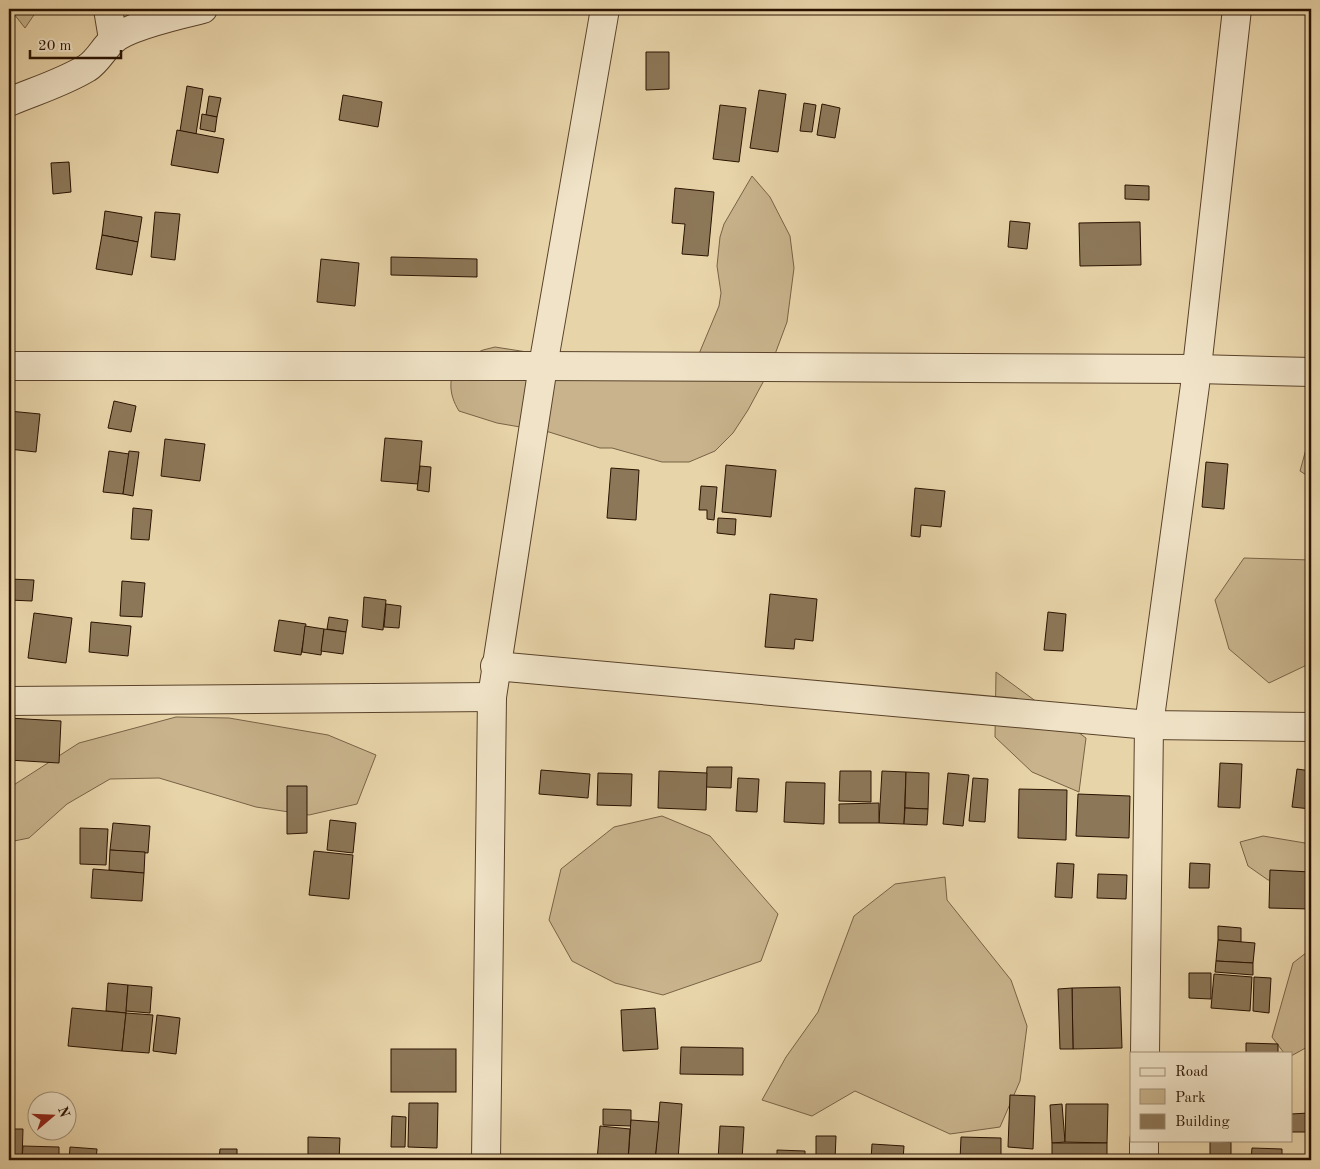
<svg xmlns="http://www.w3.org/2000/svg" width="1320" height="1169" viewBox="0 0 1320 1169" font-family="'Old Standard TT',serif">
  <rect width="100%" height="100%" fill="#e8d4a9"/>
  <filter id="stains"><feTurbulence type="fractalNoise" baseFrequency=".004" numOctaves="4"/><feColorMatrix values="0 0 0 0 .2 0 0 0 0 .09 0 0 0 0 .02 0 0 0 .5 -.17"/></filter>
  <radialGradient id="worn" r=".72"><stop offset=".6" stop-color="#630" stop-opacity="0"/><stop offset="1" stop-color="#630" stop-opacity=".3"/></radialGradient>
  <!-- green -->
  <g fill="#c8b38c" stroke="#786246">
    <path d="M10 9H38L25 28Z"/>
    <path d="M752 176 770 197 790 236 794 268 787 322 768 373 748 410 733 433 715 451 689 462H662L612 448H600L549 432 497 423 459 411C448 393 449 379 457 361L483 350 495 347 527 352 696 361 719 306 721 293 717 266 720 237 724 224Z"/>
    <path d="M1311 431V478L1300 471Z"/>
    <path d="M1244 558 1311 560V663L1269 683 1229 649 1215 600Z"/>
    <path d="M996 672 1086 738 1079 792 1032 772 995 737Z"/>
    <path d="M176 717 229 718 328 735 376 755 357 804 309 815 256 807 159 778 110 779 67 804 29 838 9 842V788L79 743Z"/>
    <path d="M662 816 710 836 778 914 761 961 663 995 615 983 572 961 549 920 561 869 614 827Z"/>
    <path d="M1263 836 1311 844V873L1294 882 1268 880 1248 866 1240 842Z"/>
    <path d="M945 877 947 900 1011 980 1027 1026 1020 1081 1000 1127 950 1134 855 1091 812 1116 762 1100 786 1057 818 1012 854 916 895 884Z"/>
    <path d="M1311 949V1045L1291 1056V1053H1284L1272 1037 1293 963Z"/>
  </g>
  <!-- building -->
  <g fill="#8c7758" stroke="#291200">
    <path d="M646 52H669V89L646 90Z"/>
    <path d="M187 86 203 89 196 134 180 131Z"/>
    <path d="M759 90 786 94 778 152 750 148Z"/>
    <path d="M343 95 382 102 378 127 339 120Z"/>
    <path d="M209 96 221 98 217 117 206 115Z"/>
    <path d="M804 103 816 105 812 132 800 131Z"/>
    <path d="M822 104 840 108 835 138 817 135Z"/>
    <path d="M720 105 746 108 739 162 713 159Z"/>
    <path d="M202 114 217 117 215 132 200 129Z"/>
    <path d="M177 130 224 139 218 173 171 165Z"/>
    <path d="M69 162 71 192 53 194 51 163Z"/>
    <path d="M1125 185 1149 186V200L1125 199Z"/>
    <path d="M675 188 714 192 708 256 682 254 685 224 672 223Z"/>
    <path d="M105 211 142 217 138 242 102 235Z"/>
    <path d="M155 212 180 214 175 260 151 257Z"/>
    <path d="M1010 221 1030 223 1027 249 1008 247Z"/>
    <path d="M1140 222 1141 265 1080 266 1079 223Z"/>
    <path d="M102 235 138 242 132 275 96 269Z"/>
    <path d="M391 257 477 259V277L391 275Z"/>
    <path d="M321 259 359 263 355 306 317 302Z"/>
    <path d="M114 401 136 406 131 432 108 428Z"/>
    <path d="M9 411 40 414 36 452 9 449Z"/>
    <path d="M385 438 422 441 418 484 381 481Z"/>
    <path d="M165 439 205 444 200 481 161 476Z"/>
    <path d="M109 451 129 454 123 494 103 492Z"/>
    <path d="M129 451 139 452 133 496 123 494Z"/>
    <path d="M1206 462 1228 464 1224 509 1202 507Z"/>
    <path d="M726 465 776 470 771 517 722 512Z"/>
    <path d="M420 466 431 467 429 492 417 490Z"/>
    <path d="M611 468 639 470 636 520 607 518Z"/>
    <path d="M701 486 717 487 714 520 707 519V510H699Z"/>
    <path d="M915 488 945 491 941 527 921 525 920 537 911 536Z"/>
    <path d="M133 508 152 510 149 540 131 539Z"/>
    <path d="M718 518 736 519 735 535 717 533Z"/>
    <path d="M9 579 34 580 32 601 9 600Z"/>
    <path d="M122 581 145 583 142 617 120 616Z"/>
    <path d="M770 594 817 599 813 641 795 639 794 649 765 647Z"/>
    <path d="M364 597 386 600 383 630 362 627Z"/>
    <path d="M386 604 401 606 399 628 384 627Z"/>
    <path d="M1048 612 1066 614 1063 651 1044 650Z"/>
    <path d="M34 613 72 618 66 663 28 658Z"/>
    <path d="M329 617 348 620 346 632 327 629Z"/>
    <path d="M279 620 306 624 301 655 274 651Z"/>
    <path d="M91 622 131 626 128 656 89 652Z"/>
    <path d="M305 626 324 629 321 655 302 652Z"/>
    <path d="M324 629 346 632 343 654 321 651Z"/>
    <path d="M9 718 61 721 59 763 9 760Z"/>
    <path d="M1220 763 1242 764 1240 808 1218 807Z"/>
    <path d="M707 767H732L731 788 706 787Z"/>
    <path d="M1297 769 1311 771V809L1292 807Z"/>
    <path d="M541 770 590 774 588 798 539 794Z"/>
    <path d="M659 771 707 773 706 810 658 808Z"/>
    <path d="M840 771H871V802L839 801Z"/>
    <path d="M882 771 906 772 904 824 879 823Z"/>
    <path d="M906 772 929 773 928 809 905 808Z"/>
    <path d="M598 773 632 774 631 806 597 805Z"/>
    <path d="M948 773 969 775 963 826 943 824Z"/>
    <path d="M738 778 759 779 757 812 736 811Z"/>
    <path d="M973 778 988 779 985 822 969 821Z"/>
    <path d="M786 782 825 783 824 824 784 822Z"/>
    <path d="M287 786H307V833L287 834Z"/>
    <path d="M1019 789 1067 790 1066 840 1018 838Z"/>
    <path d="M1078 794 1130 796 1129 838 1076 836Z"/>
    <path d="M879 803V823H839V804Z"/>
    <path d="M905 808 928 809 927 825 904 824Z"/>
    <path d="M330 820 356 823 353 853 327 850Z"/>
    <path d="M113 823 150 826 148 853 110 850Z"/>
    <path d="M80 828 108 829 106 865 80 864Z"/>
    <path d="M110 850 145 852 144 873 109 870Z"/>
    <path d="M314 851 353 855 349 899 309 895Z"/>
    <path d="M1057 863 1074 864 1072 898 1055 897Z"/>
    <path d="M1190 863 1210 864 1209 888H1189Z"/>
    <path d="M93 869 144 873 142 901 91 898Z"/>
    <path d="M1270 870 1311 872V909L1269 908Z"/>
    <path d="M1098 874 1127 875 1126 899 1097 898Z"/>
    <path d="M1218 926 1241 928V942L1218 940Z"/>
    <path d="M1218 940 1255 943 1253 963 1216 961Z"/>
    <path d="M1216 961 1253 963V975L1215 972Z"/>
    <path d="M1189 973H1211V999L1189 998Z"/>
    <path d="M1214 974 1252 977 1250 1011 1211 1008Z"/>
    <path d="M1254 977 1271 978 1269 1013 1253 1011Z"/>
    <path d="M108 983 128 985 126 1013 106 1011Z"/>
    <path d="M128 985 152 987 150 1013 126 1011Z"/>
    <path d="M1120 987 1122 1048 1073 1049 1072 988Z"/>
    <path d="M1072 988 1073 1049H1060L1058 989Z"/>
    <path d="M72 1008 126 1013 122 1051 68 1046Z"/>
    <path d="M655 1008 658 1049 623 1051 621 1010Z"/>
    <path d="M126 1013 153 1015 149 1053 122 1051Z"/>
    <path d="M157 1015 180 1018 176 1054 153 1051Z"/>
    <path d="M1246 1043 1278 1044V1053H1246Z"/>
    <path d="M681 1047 743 1048V1075L680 1074Z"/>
    <rect x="391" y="1049" width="65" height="43"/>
    <path d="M1010 1095 1035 1096 1033 1149 1008 1147Z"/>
    <path d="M660 1102 682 1104 678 1160H655Z"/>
    <path d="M409 1103H438L437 1148 408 1147Z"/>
    <path d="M1062 1104 1065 1142 1052 1143 1050 1105Z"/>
    <path d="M1066 1104H1108L1107 1143 1065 1142Z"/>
    <path d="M603 1109 631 1110V1126L603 1125Z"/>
    <path d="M1309 1113 1310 1132H1291V1114Z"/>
    <path d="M392 1116 406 1117 405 1147H391Z"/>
    <path d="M631 1120 659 1122 655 1160H628Z"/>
    <path d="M600 1126 630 1129 628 1160H597Z"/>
    <path d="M720 1126 744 1127 742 1160H718Z"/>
    <path d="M9 1129H23L22 1160H9Z"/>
    <path d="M816 1136H836L835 1160H816Z"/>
    <path d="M308 1137 340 1138 339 1160H308Z"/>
    <path d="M961 1137 1001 1138V1160H960Z"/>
    <path d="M1210 1141 1231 1142V1160H1210Z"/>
    <rect x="1052" y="1143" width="55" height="17"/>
    <path d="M872 1144 904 1146 903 1160H871Z"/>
    <path d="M23 1146 59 1147V1160H22Z"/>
    <path d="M70 1147 97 1149 96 1160H69Z"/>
    <path d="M1252 1148 1282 1149V1160H1251Z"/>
    <path d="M220 1149H237V1160H219Z"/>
    <path d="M777 1150 805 1151V1160L777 1159Z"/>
  </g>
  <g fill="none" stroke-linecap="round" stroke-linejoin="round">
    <defs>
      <g id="minor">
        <path d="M108 9 113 39"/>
        <path d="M9 102C35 91 62 83 87 68 98 61 103 49 113 40 128 26 182 14 203 9"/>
        <path d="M9 366H543L1197 369 1311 372"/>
        <path d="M495 666 1149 725 1311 727"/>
        <path d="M9 701 492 697"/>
        <path d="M1145 1053 1149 725 1195 385 1237 9"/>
        <path d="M486 1160 492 697 543 366 605 9"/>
        <path d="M1144 1160V1140"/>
      </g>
    </defs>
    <!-- minor casing -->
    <use href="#minor" stroke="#59422a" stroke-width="30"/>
    <!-- minor -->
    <use href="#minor" stroke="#f0e3c7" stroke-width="28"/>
  </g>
  <!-- margin -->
  <rect width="1320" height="1169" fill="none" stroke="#e8d4a9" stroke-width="30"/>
  <rect x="10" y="10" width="1300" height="1149" fill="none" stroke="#291200" stroke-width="2.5"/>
  <rect x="15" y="15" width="1290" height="1139" fill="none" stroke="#291200"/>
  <!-- legend -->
  <rect x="1130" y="1052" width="162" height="90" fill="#f0e3c7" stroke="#a08f77"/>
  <rect x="1140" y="1068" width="25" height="8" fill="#f0e3c7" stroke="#a08f77"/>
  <text x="1175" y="1076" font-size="15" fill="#291200">Road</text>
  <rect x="1140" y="1089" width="25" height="15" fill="#c8b38c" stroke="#a08f77"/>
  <text x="1175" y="1102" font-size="15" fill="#291200">Park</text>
  <rect x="1140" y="1114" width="25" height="15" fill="#8c7758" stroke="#a08f77"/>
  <text x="1175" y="1126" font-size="15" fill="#291200">Building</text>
  <!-- north arrow -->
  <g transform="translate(52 1116) rotate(71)"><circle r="24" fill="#f0e3c7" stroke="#a08f77"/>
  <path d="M0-4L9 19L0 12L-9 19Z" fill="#8f2418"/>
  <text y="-8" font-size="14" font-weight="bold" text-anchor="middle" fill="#291200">N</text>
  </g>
  <!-- scale -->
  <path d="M30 50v8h91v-8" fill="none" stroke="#291200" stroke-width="2.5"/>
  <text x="38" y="50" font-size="15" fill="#291200" stroke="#f0e3c7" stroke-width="4" paint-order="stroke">20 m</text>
  <rect width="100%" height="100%" filter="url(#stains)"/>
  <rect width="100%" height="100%" fill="url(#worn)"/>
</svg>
